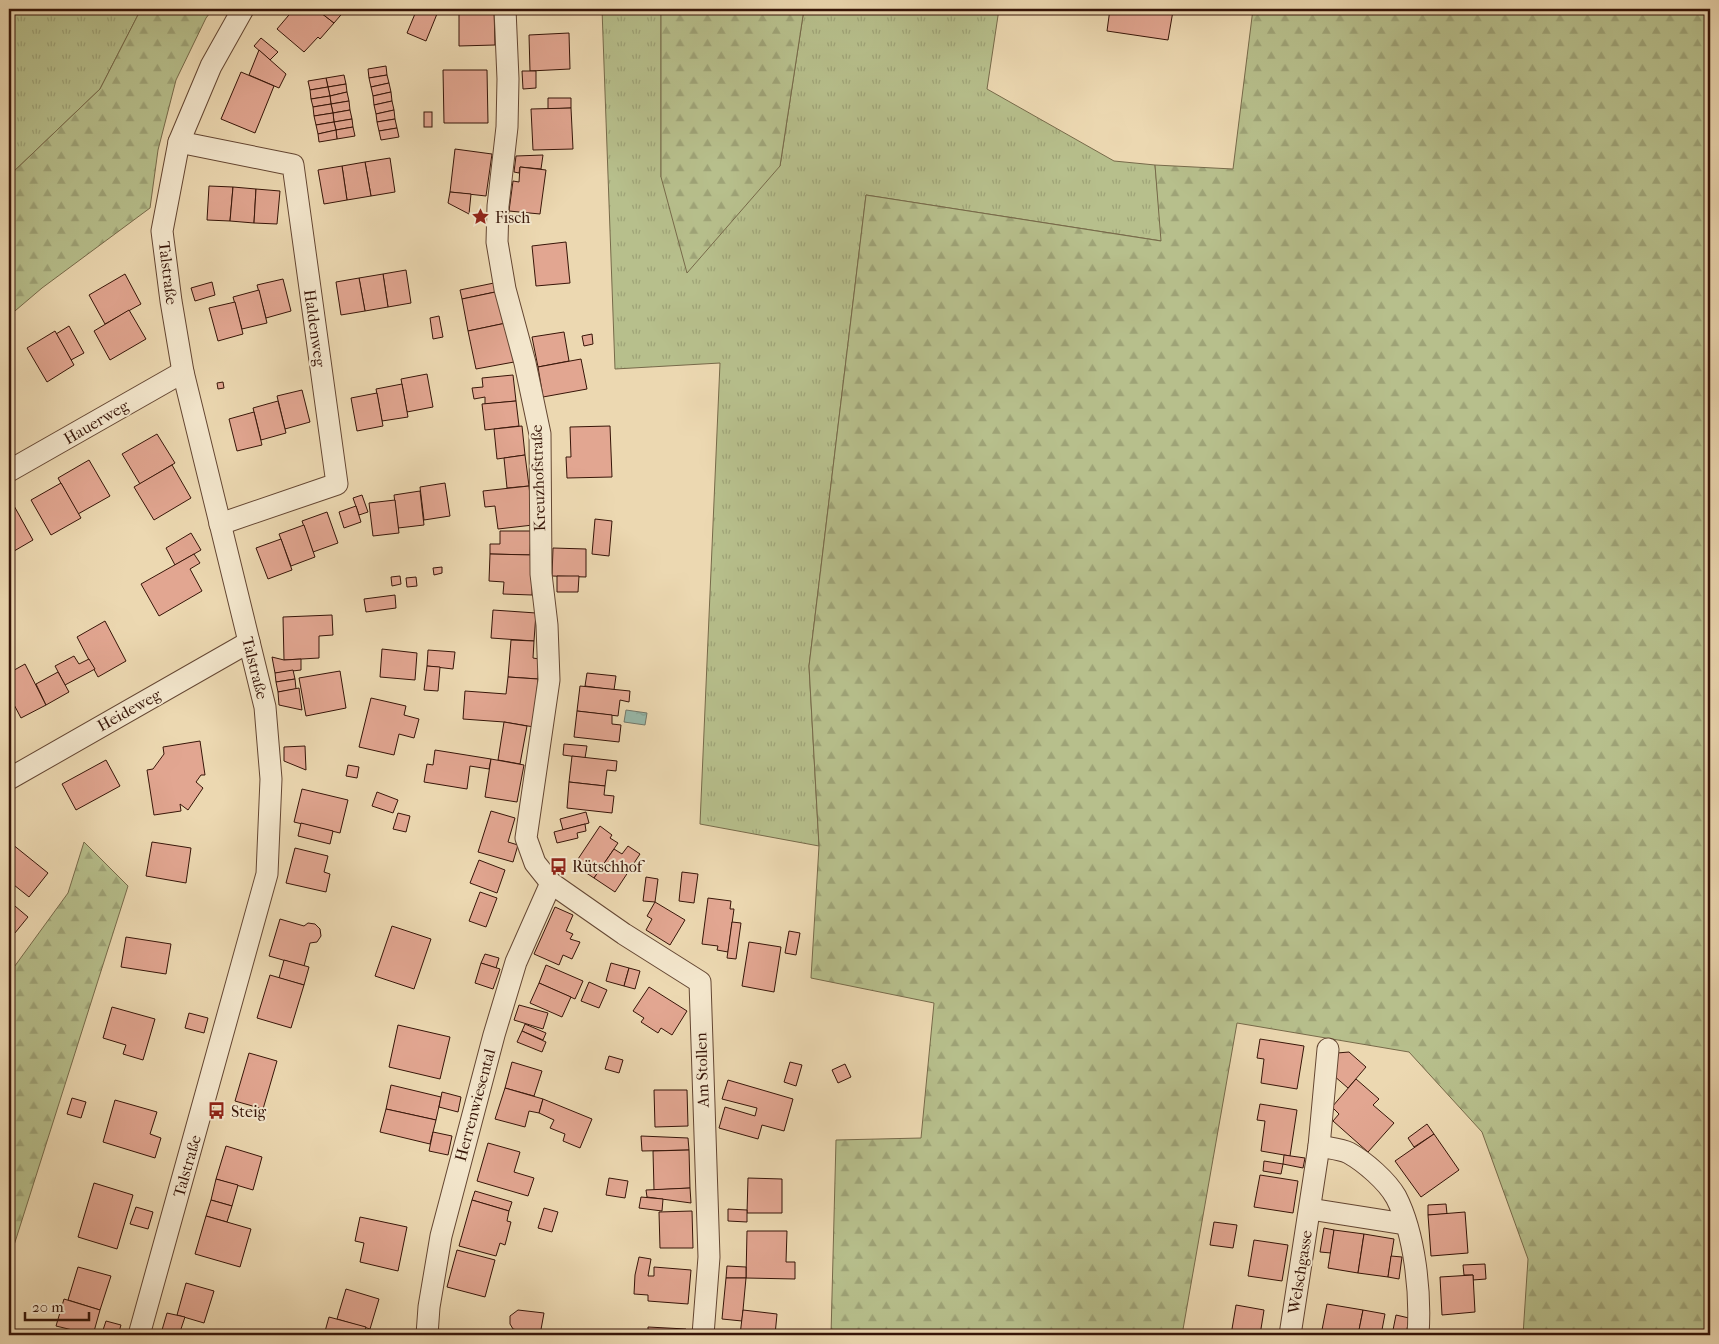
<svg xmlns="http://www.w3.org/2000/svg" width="1719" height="1344" viewBox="0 0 1719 1344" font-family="'IM FELL French Canon',serif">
  <defs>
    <pattern id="grass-tufts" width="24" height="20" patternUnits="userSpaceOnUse" patternTransform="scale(1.25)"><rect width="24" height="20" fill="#b7bf8c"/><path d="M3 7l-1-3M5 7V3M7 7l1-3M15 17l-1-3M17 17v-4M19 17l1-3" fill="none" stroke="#9ea377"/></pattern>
    <pattern id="forest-firs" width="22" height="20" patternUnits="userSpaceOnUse" patternTransform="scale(1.25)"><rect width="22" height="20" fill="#b7bf8c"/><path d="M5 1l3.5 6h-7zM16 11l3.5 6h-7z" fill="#9ea377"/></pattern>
    <pattern id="water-ripples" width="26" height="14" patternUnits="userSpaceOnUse" patternTransform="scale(1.25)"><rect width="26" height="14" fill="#99baab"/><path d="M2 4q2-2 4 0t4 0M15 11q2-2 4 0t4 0" fill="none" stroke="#849f92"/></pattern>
  </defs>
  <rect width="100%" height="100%" fill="#ecd8b1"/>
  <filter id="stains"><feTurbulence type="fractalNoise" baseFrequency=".004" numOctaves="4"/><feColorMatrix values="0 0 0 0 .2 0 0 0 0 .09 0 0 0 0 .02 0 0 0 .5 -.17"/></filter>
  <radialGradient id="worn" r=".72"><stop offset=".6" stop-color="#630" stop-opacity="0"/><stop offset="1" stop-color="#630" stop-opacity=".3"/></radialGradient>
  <!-- grass -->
  <g fill="url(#grass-tufts)" stroke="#776a4a">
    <path d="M9 9H141L100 89 9 176Z"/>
    <path d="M602 9H661V177L780 166 804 9H999L987 89 1114 161 1155 165 1162 241 866 195 809 666 819 846 700 824 720 363 615 369Z"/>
  </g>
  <!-- forest -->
  <g fill="url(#forest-firs)" stroke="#776a4a">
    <path d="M141 9H213L206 18 176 80 158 150 150 208 42 288 9 316V176L100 89Z"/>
    <path d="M661 9H804L780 166 687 273 661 177Z"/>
    <path d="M1253 9H1710V1335H1523L1528 1259 1482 1132 1409 1052 1237 1023 1182 1335H831L836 1140 921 1138 934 1003 811 978 819 846 809 666 866 195 1161 241 1155 165 1233 169Z"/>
    <path d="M84 842 128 886 9 1261V974L68 893Z"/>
  </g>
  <!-- water -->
  <path fill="url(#water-ripples)" stroke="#72786a" d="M626 710 647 713 645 725 624 722Z"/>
  <!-- building -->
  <g fill="#e2a691" stroke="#371508">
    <path d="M294 9H316L334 23 320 39 318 37 304 52 277 29Z"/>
    <path d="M316 9H346L334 23Z"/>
    <path d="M356 9H366L362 14Z"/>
    <path d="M417 9H439L426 41 407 33Z"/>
    <path d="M459 9H494L495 45 459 46Z"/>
    <path d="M527 9H564V10L527 12Z"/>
    <path d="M1110 9H1159L1173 11 1168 40 1107 31Z"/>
    <path d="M569 33 570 69 530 71 529 35Z"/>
    <path d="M261 38 278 52 270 60 254 46Z"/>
    <path d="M259 50 286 74 279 88 249 75Z"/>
    <path d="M386 66 387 75 369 78 368 69Z"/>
    <path d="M443 70H487L488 123H444Z"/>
    <path d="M522 71H536V88L523 89Z"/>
    <path d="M241 72 274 86 255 133 221 119Z"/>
    <path d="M344 75 346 84 328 87 326 78Z"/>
    <path d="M387 75 389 83 371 87 369 78Z"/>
    <path d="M326 78 328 87 310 90 308 81Z"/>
    <path d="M389 83 391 92 373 96 371 87Z"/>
    <path d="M346 84 347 92 330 96 328 87Z"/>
    <path d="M328 87 330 96 311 99 310 90Z"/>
    <path d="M347 92 349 101 331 104 330 96Z"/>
    <path d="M391 92 392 101 374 105 373 96Z"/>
    <path d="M330 96 331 104 313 107 311 99Z"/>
    <path d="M548 98H571V108L548 109Z"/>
    <path d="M349 101 350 110 333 113 331 104Z"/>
    <path d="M392 101 394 110 376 114 374 105Z"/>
    <path d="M331 104 333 113 314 116 313 107Z"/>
    <path d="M571 108 573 149 533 150 531 109Z"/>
    <path d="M350 110 352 119 334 122 333 113Z"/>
    <path d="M394 110 395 119 377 122 376 114Z"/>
    <rect x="424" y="112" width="8" height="15"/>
    <path d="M333 113 334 122 316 125 314 116Z"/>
    <path d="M352 119 353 127 336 130 334 122Z"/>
    <path d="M395 119 397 128 379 131 377 122Z"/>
    <path d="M334 122 336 130 318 134 316 125Z"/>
    <path d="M353 127 355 136 337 139 336 130Z"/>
    <path d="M397 128 399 137 381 140 379 131Z"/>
    <path d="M336 130 337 139 319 142 318 134Z"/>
    <path d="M455 149 492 154 486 196 450 192Z"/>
    <path d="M543 155 541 169 520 167 519 173 514 172 516 156Z"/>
    <path d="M390 158 395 192 371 196 365 162Z"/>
    <path d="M365 162 371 196 347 200 342 166Z"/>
    <path d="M342 166 347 200 324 204 318 170Z"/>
    <path d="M520 167 546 170 540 214 509 211 513 181 519 182Z"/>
    <path d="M209 186 233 187 230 221 207 220Z"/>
    <path d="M233 187 256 189 254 223 230 221Z"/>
    <path d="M256 189 280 191 277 224 254 223Z"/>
    <path d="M450 192 471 194 469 214 448 203Z"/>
    <path d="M566 242 570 283 536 286 532 246Z"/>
    <path d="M406 270 411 303 388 307 383 274Z"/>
    <path d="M125 274 141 304 105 324 89 295Z"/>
    <path d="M383 274 388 307 365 311 359 278Z"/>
    <path d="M359 278 365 311 341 315 336 282Z"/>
    <path d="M283 279 291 311 266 318 257 285Z"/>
    <path d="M212 282 215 295 195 301 191 288Z"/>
    <path d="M494 283 495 292 462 299 460 290Z"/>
    <path d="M259 290 267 323 242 329 233 297Z"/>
    <path d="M500 291 506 323 468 331 462 299Z"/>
    <path d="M235 302 243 334 218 341 209 308Z"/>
    <path d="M129 310 146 339 110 360 94 331Z"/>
    <path d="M439 316 443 337 433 339 430 318Z"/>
    <path d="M506 323 514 362 476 369 468 331Z"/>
    <path d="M69 326 84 353 71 360 56 334Z"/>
    <path d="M55 331 74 365 47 382 27 348Z"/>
    <path d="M564 332 569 361 538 367 532 337Z"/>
    <path d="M592 334 593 344 584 346 582 336Z"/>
    <path d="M581 359 587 389 543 397 538 367Z"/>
    <path d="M427 374 433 407 407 412 401 379Z"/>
    <path d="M513 375 516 401 485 404V397L474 399 472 388 483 387 482 378Z"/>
    <path d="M223 382 224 388 218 389 217 383Z"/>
    <path d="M402 384 408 417 382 421 376 389Z"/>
    <path d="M302 390 310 422 285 429 277 396Z"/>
    <path d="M377 393 383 426 357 431 351 398Z"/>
    <path d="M278 401 286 433 261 440 253 408Z"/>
    <path d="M516 401 519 426 485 430 482 404Z"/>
    <path d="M254 412 262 445 237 451 229 419Z"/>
    <path d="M522 426 525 455 497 459 494 429Z"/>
    <path d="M610 426 612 477 567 478 566 457H571L570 427Z"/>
    <path d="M157 434 175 463 140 484 122 454Z"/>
    <path d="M525 455 529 486 507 488 504 458Z"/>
    <path d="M89 460 110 496 78 514 58 478Z"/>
    <path d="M172 465 191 498 154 520 134 487Z"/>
    <path d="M61 483 81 518 51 535 31 500Z"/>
    <path d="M445 483 450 516 424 520 420 487Z"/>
    <path d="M529 486 533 525 498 529 495 506 485 507 483 491Z"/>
    <path d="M420 491 424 525 398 528 394 495Z"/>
    <path d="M362 495 368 512 359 515 353 498Z"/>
    <path d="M395 500 399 533 373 536 369 503Z"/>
    <path d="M13 504 33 540 9 554V506Z"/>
    <path d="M356 506 361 522 344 528 339 512Z"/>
    <path d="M327 512 338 543 313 552 302 521Z"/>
    <path d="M595 519 612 521 609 556 592 554Z"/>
    <path d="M304 525 315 557 291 566 279 534Z"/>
    <path d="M500 531H531L530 555 490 554V544H500Z"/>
    <path d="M191 533 201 550 175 565 166 548Z"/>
    <path d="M281 539 292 570 268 579 256 548Z"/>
    <path d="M553 548 586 549V577L552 576Z"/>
    <path d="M194 554 200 563 190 569 202 591 159 616 141 584Z"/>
    <path d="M490 554 533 555 532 595 503 594 504 582 489 581Z"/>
    <path d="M442 567V573L434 575 433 568Z"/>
    <path d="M400 576 401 584 392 586 391 577Z"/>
    <path d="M557 576H579L578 592H557Z"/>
    <path d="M416 577 417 586 407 587 406 578Z"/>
    <path d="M395 595 396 608 366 612 364 599Z"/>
    <path d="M493 610 536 613 534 641 491 638Z"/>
    <path d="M332 615 333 635 319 636V658L284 660 283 617Z"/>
    <path d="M105 621 126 661 98 677 77 637Z"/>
    <path d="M511 640 534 641 533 658 539 659 538 679 508 677Z"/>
    <path d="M382 649 417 653 415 680 380 677Z"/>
    <path d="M428 650 455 652 453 669 427 666Z"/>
    <path d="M74 656 79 664 89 659 95 669 65 685 55 666Z"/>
    <path d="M272 657 284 660 301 659V670L275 673Z"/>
    <path d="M25 664 46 705 21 718 10 697 9 698V673Z"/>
    <path d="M427 666 440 667 438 691 424 690Z"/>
    <path d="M293 670 295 679 276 682 275 673Z"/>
    <path d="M340 671 346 708 306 716 299 678Z"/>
    <path d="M58 672 69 692 46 705 36 684Z"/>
    <path d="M587 673 616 676 614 690 585 686Z"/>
    <path d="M508 677 538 679 534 727 504 722 463 719 465 691 506 694Z"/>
    <path d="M295 679 296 689 278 692 276 682Z"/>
    <path d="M580 686 630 691 629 702 620 700 618 716 577 711Z"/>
    <path d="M299 688 302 710 279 705 278 692Z"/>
    <path d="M371 698 406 706 404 715 419 719 414 738 399 734 394 755 359 747Z"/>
    <path d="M577 711 612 715V724L621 725 619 742 574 737Z"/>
    <path d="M504 722 527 726 520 764 498 760Z"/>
    <path d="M200 741 205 775H201L196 782 203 788 188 810 180 804 181 811 154 815 147 770 153 769 164 754 163 747Z"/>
    <path d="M564 744 587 746 585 758 563 755Z"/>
    <path d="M305 746 306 770 284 761V747Z"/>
    <path d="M435 750 491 759 489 769 470 766 467 789 424 782 427 764 433 765Z"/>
    <path d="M572 756 617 761 616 771 607 770 605 786 569 782Z"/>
    <path d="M491 759 524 765 517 802 485 797Z"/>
    <path d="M106 760 120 786 76 810 62 784Z"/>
    <path d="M348 765 359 767 357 778 346 776Z"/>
    <path d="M569 782 605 786 604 795 614 796 612 813 567 808Z"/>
    <path d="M302 789 348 800 340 833 294 822Z"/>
    <path d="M377 792 398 800 393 813 372 806Z"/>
    <path d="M491 811 515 818 508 842 518 845 513 862 478 852Z"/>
    <path d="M586 812 589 823 563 830 560 819Z"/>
    <path d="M398 813 410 816 406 832 393 829Z"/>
    <path d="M301 823 333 831 330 844 298 836Z"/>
    <path d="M585 824 586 831 577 833 578 838 557 843 554 832Z"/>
    <path d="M600 826 612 835 610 838 618 843 594 878 574 865Z"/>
    <path d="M152 842 191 848 186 883 146 876Z"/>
    <path d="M12 844 48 873 29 897 9 881V848Z"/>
    <path d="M628 846 640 854 615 892 594 878 614 849 622 854Z"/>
    <path d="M295 848 328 856 324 872 330 874 326 892 286 883Z"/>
    <path d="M479 860 505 870 497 893 470 883Z"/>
    <path d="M682 872 698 874 694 903 679 901Z"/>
    <path d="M646 877 658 879 655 902 643 901Z"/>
    <path d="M480 892 497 898 486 927 469 921Z"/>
    <path d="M708 898 731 901 730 909H734L728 952 717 950 718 946 702 944Z"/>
    <path d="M9 901 28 917 10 939 9 938Z"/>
    <path d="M655 902 685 920 670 945 646 930 652 919 647 916Z"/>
    <path d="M555 907 573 915 566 931 573 934 570 939 580 942 572 959 563 955 559 965 534 954Z"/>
    <path d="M280 919 304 926 308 923 315 924 320 929 321 936 317 942 310 943 304 966 269 956Z"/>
    <path d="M732 922 741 923 736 959 727 958Z"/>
    <path d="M392 926 431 939 414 989 375 976Z"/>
    <path d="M789 931 800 933 796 955 785 953Z"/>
    <path d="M126 937 171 944 166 974 121 967Z"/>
    <path d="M749 942 781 947 774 992 742 986Z"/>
    <path d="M485 954 499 958 496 968 481 963Z"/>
    <path d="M284 960 309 967 304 985 279 978Z"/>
    <path d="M481 963 500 969 493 989 475 983Z"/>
    <path d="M611 963 629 968 624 986 606 981Z"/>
    <path d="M546 965 583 981 575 999 539 983Z"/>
    <path d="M629 968 640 971 635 989 624 986Z"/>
    <path d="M270 975 304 985 291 1028 257 1018Z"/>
    <path d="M589 982 607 990 599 1008 581 1001Z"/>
    <path d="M539 983 571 997 562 1017 530 1003Z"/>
    <path d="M649 987 687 1011 672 1035 661 1028 658 1033 641 1022 644 1018 633 1011Z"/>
    <path d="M519 1005 548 1013 543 1029 514 1020Z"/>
    <path d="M112 1007 155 1019 143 1060 123 1054 126 1045 103 1038Z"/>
    <path d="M189 1013 208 1018 204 1033 185 1028Z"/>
    <path d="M525 1024 546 1033 543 1040 522 1031Z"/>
    <path d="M398 1025 450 1037 440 1079 389 1067Z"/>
    <path d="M522 1031 546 1042 542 1052 517 1042Z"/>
    <path d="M1260 1039 1304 1046 1297 1089 1261 1083 1264 1059 1257 1058Z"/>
    <path d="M1349 1052 1366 1067 1348 1088 1333 1075 1337 1053Z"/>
    <path d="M249 1053 277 1061 263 1109 235 1101Z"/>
    <path d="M609 1056 623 1060 619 1073 605 1069Z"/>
    <path d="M512 1062 542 1071 534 1096 505 1088Z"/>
    <path d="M790 1062 802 1065 796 1086 784 1082Z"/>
    <path d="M845 1064 851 1077 838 1083 832 1070Z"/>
    <path d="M1356 1079 1379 1099 1373 1105 1394 1123 1368 1152 1333 1121 1339 1114 1332 1107Z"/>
    <path d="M728 1080 793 1099 784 1131 762 1125 758 1139 719 1128 725 1107 755 1116 757 1108 722 1099Z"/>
    <path d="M391 1085 441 1097 436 1120 386 1109Z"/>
    <path d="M505 1088 543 1099 539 1113 529 1111 525 1127 495 1119Z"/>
    <path d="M654 1090H687L688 1126 655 1127Z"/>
    <path d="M442 1092 461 1097 458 1112 439 1107Z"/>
    <path d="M72 1098 86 1102 81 1118 67 1114Z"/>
    <path d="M543 1099 592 1119 580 1148 563 1141 565 1134 550 1128 554 1120 539 1113Z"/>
    <path d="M115 1100 157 1112 150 1134 161 1138 155 1158 103 1142Z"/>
    <path d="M1260 1104 1297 1110 1290 1156 1261 1151 1265 1121 1257 1120Z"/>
    <path d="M386 1109 436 1120 430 1144 380 1132Z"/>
    <path d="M1427 1124 1434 1134 1414 1147 1408 1138Z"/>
    <path d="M433 1132 452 1136 448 1155 429 1151Z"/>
    <path d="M1434 1134 1459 1170 1421 1197 1395 1161Z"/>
    <path d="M641 1136 688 1138 689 1150 642 1151Z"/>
    <path d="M488 1143 520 1152 514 1172 534 1178 528 1196 477 1181Z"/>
    <path d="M226 1146 262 1157 253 1190 216 1179Z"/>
    <path d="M689 1150 690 1188 654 1190 653 1151Z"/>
    <path d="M1284 1155 1305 1158 1303 1168 1283 1164Z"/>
    <path d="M1264 1161 1283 1164 1281 1174 1263 1171Z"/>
    <path d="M1260 1175 1298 1181 1293 1213 1254 1207Z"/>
    <path d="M609 1178 628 1181 625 1198 606 1195Z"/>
    <path d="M748 1178 782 1179V1213H747Z"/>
    <path d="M216 1179 238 1185 232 1206 211 1200Z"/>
    <path d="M94 1183 133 1195 117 1249 78 1237Z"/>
    <path d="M690 1188 691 1203 647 1197 646 1190Z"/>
    <path d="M475 1191 512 1202 509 1211 472 1200Z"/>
    <path d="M641 1197 663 1199 662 1211 639 1208Z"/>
    <path d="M211 1200 232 1206 227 1222 206 1216Z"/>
    <path d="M472 1200 509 1211 507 1221 511 1222 505 1245 500 1243 496 1256 459 1246Z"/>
    <path d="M1446 1204 1447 1214 1428 1215V1205Z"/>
    <path d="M136 1207 153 1212 148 1229 130 1224Z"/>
    <path d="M544 1208 558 1212 552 1232 538 1228Z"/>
    <path d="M728 1209 747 1210V1222L728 1221Z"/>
    <path d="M692 1211 693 1248H660L659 1212Z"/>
    <path d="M1465 1212 1468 1253 1431 1256 1428 1215Z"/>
    <path d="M206 1216 251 1229 240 1267 195 1254Z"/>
    <path d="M360 1217 407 1227 398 1271 360 1262 364 1243 355 1241Z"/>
    <path d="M1214 1222 1237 1225 1233 1248 1210 1245Z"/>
    <path d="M1324 1228 1334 1230 1331 1253 1320 1252Z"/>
    <path d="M1334 1230 1364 1234 1358 1273 1328 1268Z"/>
    <path d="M747 1231H787L786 1262H795V1279L746 1278Z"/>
    <path d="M1364 1234 1394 1239 1388 1277 1358 1273Z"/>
    <path d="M1254 1240 1288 1245 1282 1281 1248 1276Z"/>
    <path d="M457 1250 495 1260 485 1297 447 1287Z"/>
    <path d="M1391 1256 1402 1257 1399 1279 1388 1277Z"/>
    <path d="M639 1257 651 1259 648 1276H654V1267L691 1270 688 1304 648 1301V1295L634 1294 635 1275Z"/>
    <path d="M1485 1264 1486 1279 1473 1280V1275H1464L1463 1265Z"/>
    <path d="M727 1266 746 1267V1278H726Z"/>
    <path d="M78 1267 111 1276 100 1310 68 1300Z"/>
    <path d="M1473 1275 1475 1312 1442 1315 1440 1277Z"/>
    <path d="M726 1278H746L742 1321 722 1319Z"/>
    <path d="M186 1283 214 1291 204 1323 177 1315Z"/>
    <path d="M346 1289 379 1299 370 1329 337 1319Z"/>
    <path d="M64 1299 100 1310 93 1335 56 1326Z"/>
    <path d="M1327 1304 1363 1310 1358 1335H1321Z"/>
    <path d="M1236 1305 1264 1310 1260 1335H1231Z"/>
    <path d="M518 1310 544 1313 540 1335 513 1329 510 1324V1316Z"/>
    <path d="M743 1310 777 1314 775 1335H740Z"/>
    <path d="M1363 1310 1385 1314 1381 1335H1358Z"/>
    <path d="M167 1313 185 1317 179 1335 162 1330Z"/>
    <path d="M1396 1315 1409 1318 1406 1335H1392Z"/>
    <path d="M329 1317 366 1327 363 1335H324Z"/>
    <path d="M106 1321 121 1325 118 1335 102 1333Z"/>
    <path d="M648 1327 686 1329 685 1335H648Z"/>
    <path d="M1459 1330 1481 1335H1458Z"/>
  </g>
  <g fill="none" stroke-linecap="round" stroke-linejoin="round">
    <defs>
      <g id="minor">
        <path d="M505 9 508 79 507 127 498 206 497 242 505 289 525 363 540 434 541 574 547 625 549 680 526 838 535 863 551 883 624 934 700 982 709 1257 703 1335"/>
        <path d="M179 142 293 165 337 484 220 524"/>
        <path d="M9 471 183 372"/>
        <path d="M9 779 249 642"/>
        <path d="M1319 1146C1328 1148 1341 1149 1349 1153 1365 1162 1387 1181 1396 1197 1415 1234 1421 1294 1418 1335"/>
        <path d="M1310 1209 1405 1224"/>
        <path d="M139 1335 267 874 271 779 265 707 183 372 171 301 162 231 179 142 211 66 243 9"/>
        <path d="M427 1335 429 1307 441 1236 494 1035 516 962 551 883"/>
        <path d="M1290 1335 1319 1146 1328 1049"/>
      </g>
    </defs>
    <!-- minor casing -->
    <use href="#minor" stroke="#644632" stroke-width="23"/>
    <!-- minor -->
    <use href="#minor" stroke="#f3e6cc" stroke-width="21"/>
  </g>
  <!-- icons -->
  <defs>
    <symbol id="sight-bare" viewBox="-9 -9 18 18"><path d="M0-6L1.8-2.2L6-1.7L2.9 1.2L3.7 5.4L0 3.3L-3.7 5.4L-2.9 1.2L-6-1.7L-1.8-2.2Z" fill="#8f2418" stroke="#f3e6cc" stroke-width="2.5" paint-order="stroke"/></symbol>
    <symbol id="bus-bare" viewBox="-9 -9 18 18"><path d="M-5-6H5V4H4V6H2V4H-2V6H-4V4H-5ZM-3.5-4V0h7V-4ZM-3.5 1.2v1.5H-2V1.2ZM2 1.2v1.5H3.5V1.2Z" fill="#8f2418" stroke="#f3e6cc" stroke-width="2.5" paint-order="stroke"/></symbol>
  </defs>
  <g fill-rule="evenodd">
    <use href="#sight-bare" x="468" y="204" width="25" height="25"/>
    <use href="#bus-bare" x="546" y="854" width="25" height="25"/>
    <use href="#bus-bare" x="204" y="1098" width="25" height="25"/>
  </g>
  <g text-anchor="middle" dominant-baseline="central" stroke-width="4" stroke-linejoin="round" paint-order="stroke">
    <!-- poi labels -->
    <g font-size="16" fill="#371508" stroke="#f3e6cc" text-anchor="start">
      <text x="495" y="217">Fisch</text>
      <text x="572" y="866">Rütschhof</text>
      <text x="231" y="1111">Steig</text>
    </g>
    <!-- street labels -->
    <g font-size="16" fill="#371508" stroke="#f3e6cc">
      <text transform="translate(168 273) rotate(83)">Talstraße</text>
      <text transform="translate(315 328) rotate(82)">Haldenweg</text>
      <text transform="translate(96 422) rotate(-30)">Hauerweg</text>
      <text transform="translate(538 478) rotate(-92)">Kreuzhofstraße</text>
      <text transform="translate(255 668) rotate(76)">Talstraße</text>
      <text transform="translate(129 710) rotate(-29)">Heideweg</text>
      <text transform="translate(702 1070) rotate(-92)">Am Stollen</text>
      <text transform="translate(475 1105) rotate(-75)">Herrenwiesental</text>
      <text transform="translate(187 1166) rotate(-74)">Talstraße</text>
      <text transform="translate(1300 1272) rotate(-81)">Welschgasse</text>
    </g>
  </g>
  <!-- margin -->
  <rect width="1719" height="1344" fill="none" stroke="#ecd8b1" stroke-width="30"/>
  <rect x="10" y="10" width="1699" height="1324" fill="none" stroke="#371508" stroke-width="2.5"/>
  <rect x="15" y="15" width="1689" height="1314" fill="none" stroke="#371508"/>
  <!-- scale -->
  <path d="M25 1312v8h64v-8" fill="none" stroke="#371508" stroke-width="2.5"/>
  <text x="32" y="1312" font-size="15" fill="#371508" stroke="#f3e6cc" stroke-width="4" paint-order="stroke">20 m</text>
  <rect width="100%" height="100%" filter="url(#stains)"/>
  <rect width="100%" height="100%" fill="url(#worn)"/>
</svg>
